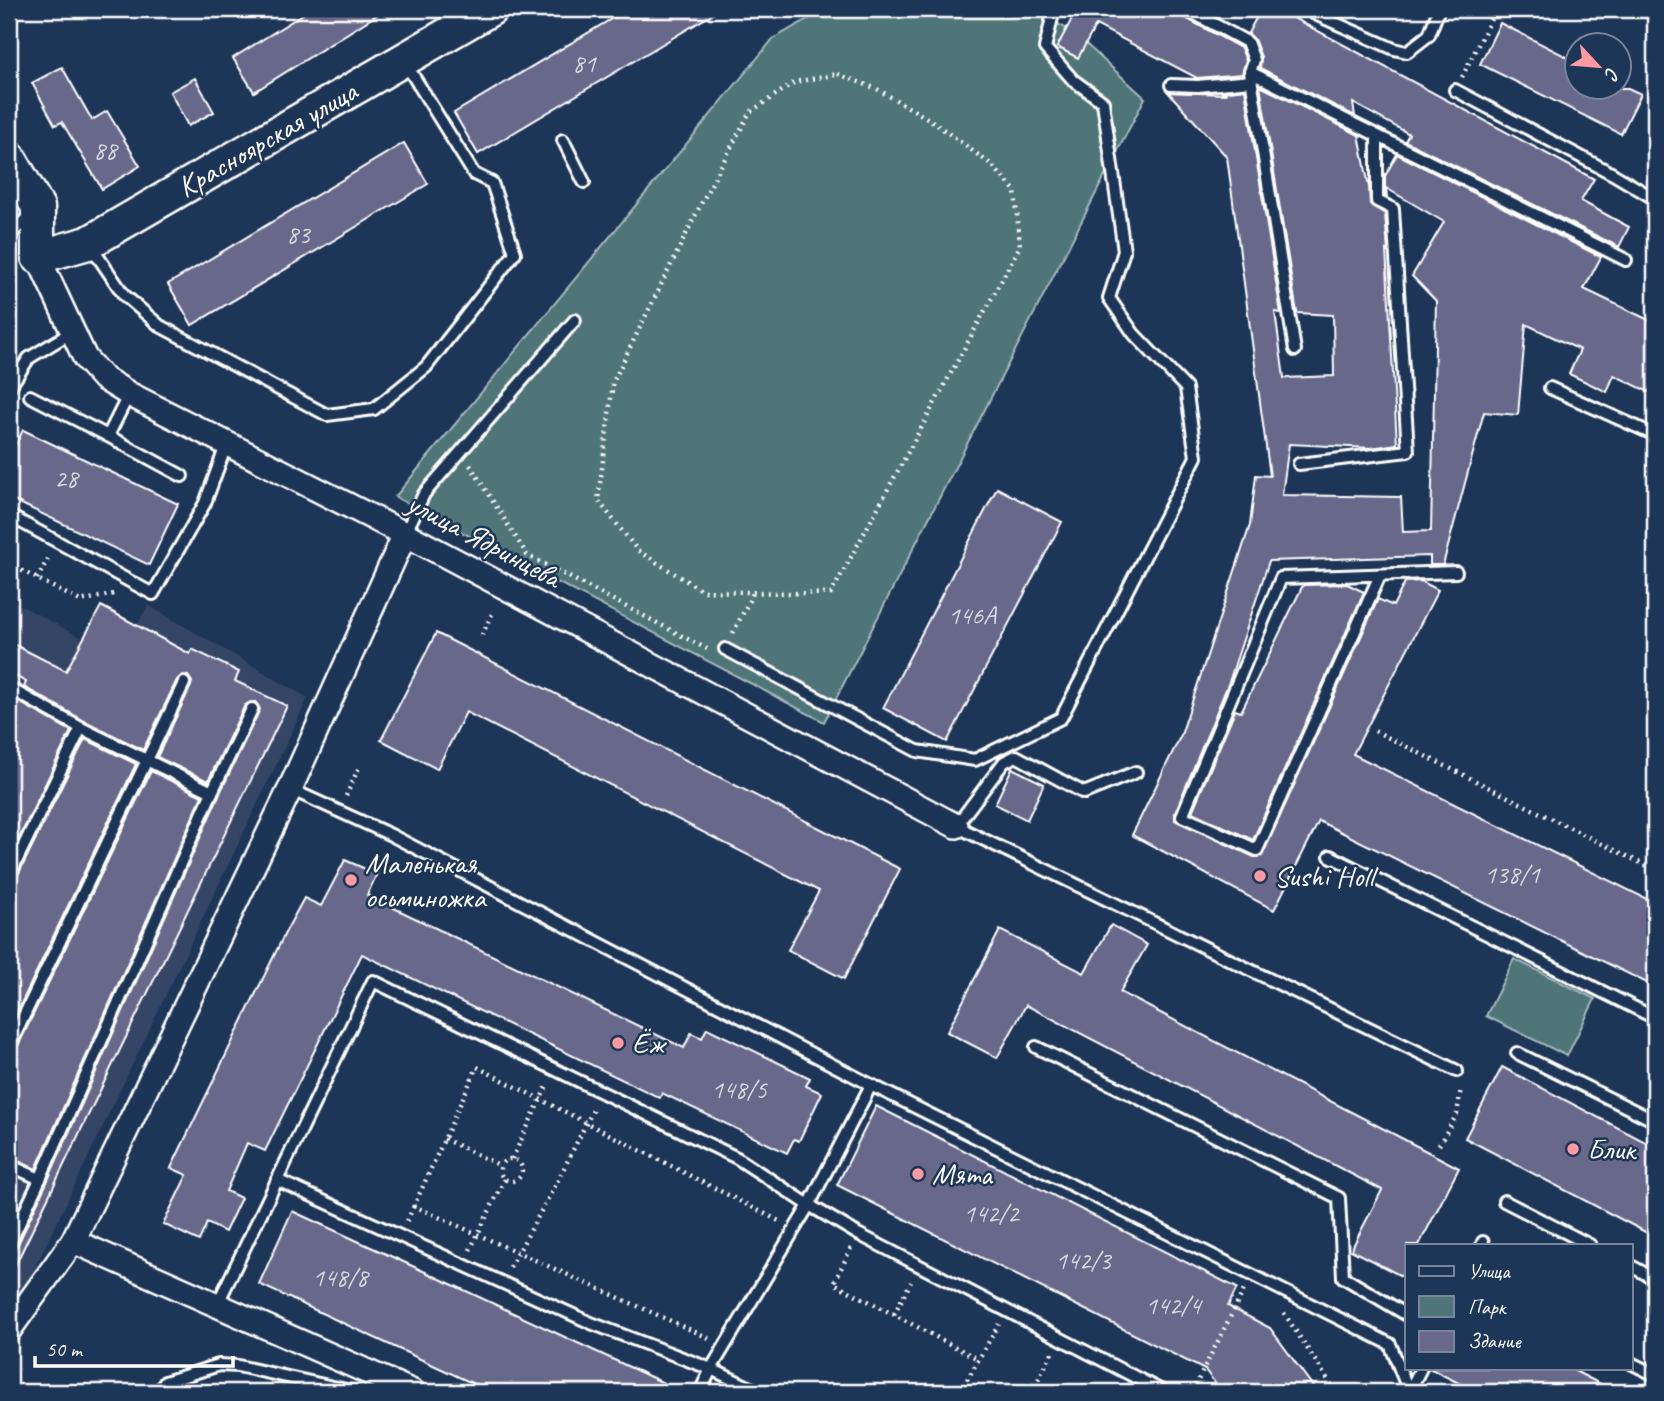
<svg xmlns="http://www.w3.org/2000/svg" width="1664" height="1401" viewBox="0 0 1664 1401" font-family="Caveat,sans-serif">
  <rect width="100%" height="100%" fill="#1d3557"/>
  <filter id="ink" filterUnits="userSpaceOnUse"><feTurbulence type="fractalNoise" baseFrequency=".0143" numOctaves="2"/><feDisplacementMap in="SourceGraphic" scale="14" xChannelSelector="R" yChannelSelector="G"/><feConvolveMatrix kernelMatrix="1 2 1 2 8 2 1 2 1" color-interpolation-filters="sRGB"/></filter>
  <g filter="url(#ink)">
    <!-- built -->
    <path fill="#344466" d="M9 599 119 658 148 605 308 698 16 1308 9 1305Z"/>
    <!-- green -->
    <g fill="#4f7579" stroke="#a7babc" stroke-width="2">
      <path d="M825 9H1030L1073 32 1145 98 824 722 395 497 773 39Z"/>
      <path d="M1514 959 1595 999 1567 1056 1486 1016Z"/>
    </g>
    <!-- building -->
    <g fill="#68688a" stroke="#fff" stroke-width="2">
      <path d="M311 9H386L254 92 233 58Z"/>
      <path d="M628 9H721L478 154 454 113Z"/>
      <path d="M1066 9H1169L1241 48 1246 60 1242 74 1197 78 1096 25 1078 58 1057 47 1075 13Z"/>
      <path d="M1261 9H1277L1594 179 1581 201 1629 227 1619 247 1405 141 1409 134 1353 103 1355 116 1260 68 1261 57 1254 39 1248 33Z"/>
      <path d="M1500 23 1577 62V88H1628L1641 94 1621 134 1480 64Z"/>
      <path d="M62 67 92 120 107 111 140 166 102 189 62 122 55 125 32 83Z"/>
      <path d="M195 78 214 112 188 126 170 92Z"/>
      <path d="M1260 86 1359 135 1369 187 1370 204 1385 214 1388 252 1386 250 1397 444 1371 448 1289 444 1282 495 1401 497 1403 532 1431 531 1436 301 1412 276 1444 222 1386 188 1387 197 1385 196V176L1397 154 1601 257 1584 289 1655 323V395L1614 375 1607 392 1569 374 1580 350 1526 324 1518 415 1484 412 1443 565H1430V556L1269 561 1229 682 1175 813V820L1254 857 1262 856 1378 599 1393 606 1405 582 1421 581 1438 590 1353 754 1655 903V987L1319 821 1274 910 1132 835 1181 735 1250 525 1256 475 1270 476 1227 157 1168 92 1227 94 1222 92 1245 89 1281 313 1275 312 1284 378 1334 376 1333 315 1297 313Z"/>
      <path d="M404 143 428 184 192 325 168 284Z"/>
      <path d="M23 430 178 504 149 565 9 498V458Z"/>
      <path d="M997 488 1062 522 947 742 883 708Z"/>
      <path d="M1347 584 1364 592 1253 840 1192 812 1235 710 1241 712 1303 585Z"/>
      <path d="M101 606 190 654 192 649 239 672 235 681 287 706 9 1278V1248H15L18 1244 47 1182 219 795 260 709 255 702 245 705 208 781 157 757 191 686 192 682 188 676 183 675 177 680 143 750 85 721 24 687 26 682 9 673V642L66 671Z"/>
      <path d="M436 633 900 869 844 979 788 950 819 891 466 712 437 769 381 740Z"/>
      <path d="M17 701 71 731 9 859V719Z"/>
      <path d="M85 739 136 764 9 1029V884L16 879Z"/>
      <path d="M1012 768 1044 784 1027 820 995 804Z"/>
      <path d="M151 771 202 796 36 1169 9 1157V1055L16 1050Z"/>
      <path d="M345 860 377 874 367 895 684 1048 691 1033 702 1038 707 1028 810 1078 806 1086 822 1093 799 1141 794 1139 787 1153 662 1093 660 1098 362 954 265 1151 247 1143 226 1191 241 1198 225 1232 207 1223 199 1241 163 1224 187 1175 171 1168 286 931 304 898 321 906Z"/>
      <path d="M1111 925 1147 945 1120 992 1459 1168 1419 1245H1407V1279L1351 1250 1382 1190 1026 1005 997 1058 947 1032 1000 930 1084 973Z"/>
      <path d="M1502 1067 1655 1147V1237L1465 1138Z"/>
      <path d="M876 1106 1237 1288 1228 1306 1270 1328 1317 1392H1222L1205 1370 837 1185Z"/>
      <path d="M292 1211 421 1270 683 1392H491L259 1284Z"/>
      <path d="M1429 1368H1569L1616 1392H1476Z"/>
    </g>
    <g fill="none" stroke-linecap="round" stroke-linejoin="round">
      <defs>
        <g id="lane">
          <path d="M1186 9 1247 42 1254 60 1250 72"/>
          <path d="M1315 14 1394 49 1407 52 1429 35 1439 9"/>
          <path d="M1171 85 1198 86 1251 81"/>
          <path d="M1455 90 1613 174 1655 199"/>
          <path d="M563 140 584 182"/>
          <path d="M9 236 32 213"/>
          <path d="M90 245 124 295 160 326 327 415 374 409 426 367 515 253 492 183 474 174 404 61"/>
          <path d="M1295 350 1250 72 1626 260"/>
          <path d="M9 388 29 358 72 332"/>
          <path d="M1550 388 1655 435"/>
          <path d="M129 394 108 436 182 476"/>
          <path d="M30 396 108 436"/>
          <path d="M1299 464 1408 451 1393 209 1377 201V136"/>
          <path d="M10 516 153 594 205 503 227 443"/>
          <path d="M405 534 424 494 575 320"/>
          <path d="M1380 575 1257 850 1182 816 1281 578 1456 572"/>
          <path d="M725 649 917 751 975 760 1061 718 1196 457 1186 388 1134 334 1109 298 1124 251 1103 102 1073 80 1045 48 1054 9"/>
          <path d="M9 688 81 728 212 792"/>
          <path d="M1136 772 1084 793 1016 756 1004 762 956 826 1457 1071"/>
          <path d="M290 789 391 835 877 1088"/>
          <path d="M1330 856 1655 1018"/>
          <path d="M9 876 81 728"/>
          <path d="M9 1047 184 683"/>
          <path d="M1036 1047 1339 1198 1343 1277 1407 1315"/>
          <path d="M1517 1053 1655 1121"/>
          <path d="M9 1165 40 1179"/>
          <path d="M277 1180 591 1323 711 1369 759 1392"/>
          <path d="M1504 1201 1590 1245"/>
          <path d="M9 1240 11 1241 40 1179 212 792 252 709"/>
          <path d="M1482 1245 1483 1242"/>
          <path d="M1631 1266 1655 1279"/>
          <path d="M217 1305 373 981 737 1158 809 1205 871 1085 1390 1344 1409 1392"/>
          <path d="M1631 1363 1655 1375"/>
          <path d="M159 1392 165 1382 219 1365 238 1366 355 1392"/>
          <path d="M700 1392 711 1369 809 1205 858 1234 1164 1392"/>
          <path d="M1409 1392 1421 1368"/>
        </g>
        <g id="street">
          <path d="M38 257 85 358 103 378 129 394 405 534 956 826"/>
          <path d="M73 1241 413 1392"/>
          <path d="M9 1330 73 1241 290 789 405 534"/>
        </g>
        <path id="secondary" d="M9 157 38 207V257L88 243 491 9"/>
      </defs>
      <!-- lane casing -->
      <use href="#lane" stroke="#fff" stroke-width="16"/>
      <!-- street casing -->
      <use href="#street" stroke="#fff" stroke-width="28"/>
      <!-- secondary casing -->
      <use href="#secondary" stroke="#fff" stroke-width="37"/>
      <!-- path -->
      <g stroke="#fff" stroke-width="4.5" stroke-dasharray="2 5" stroke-linecap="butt">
        <path d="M838 74 877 89 929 119 992 165 1015 191 1020 246 831 594 703 591 638 551 598 500 613 382 706 194 750 112 795 82Z"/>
        <path d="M1462 77 1496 9"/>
        <path d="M470 465 527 555 707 649"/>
        <path d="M9 564 80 601 114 594"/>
        <path d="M37 579 50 555"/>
        <path d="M733 633 753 593"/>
        <path d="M482 635 493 612"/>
        <path d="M1375 731 1655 870"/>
        <path d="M346 796 360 765"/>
        <path d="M444 1139 501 1166"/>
        <path d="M1439 1145 1457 1114 1461 1088"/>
        <path d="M512 1159 547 1086"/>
        <circle cx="511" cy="1170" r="11"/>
        <path d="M407 1221 414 1206"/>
        <path d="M851 1248 834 1283 978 1359"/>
        <path d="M470 1250 505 1179"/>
        <path d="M510 1267 555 1186 594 1108"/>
        <path d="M1284 1313 1336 1392"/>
        <path d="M894 1314 911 1282"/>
        <path d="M709 1338 414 1206 477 1067 781 1222"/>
        <path d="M960 1392 999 1324"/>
        <path d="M1032 1392 1053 1351"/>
        <path d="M1192 1392 1244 1290"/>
      </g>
      <!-- lane -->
      <use href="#lane" stroke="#1d3557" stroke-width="10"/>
      <!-- street -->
      <use href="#street" stroke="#1d3557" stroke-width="23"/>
      <!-- secondary -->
      <use href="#secondary" stroke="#1d3557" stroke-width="32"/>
    </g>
  </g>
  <!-- markers -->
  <g fill="#ff9aa2" stroke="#1d3557" stroke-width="2.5">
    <circle cx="1260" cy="876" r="7"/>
    <circle cx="351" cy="880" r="7"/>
    <circle cx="618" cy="1043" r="7"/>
    <circle cx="1573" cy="1149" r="7"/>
    <circle cx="918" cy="1174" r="7"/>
  </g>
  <g text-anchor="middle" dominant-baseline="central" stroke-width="5" stroke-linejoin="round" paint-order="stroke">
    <!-- number labels -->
    <g font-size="26" fill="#d9d9e2">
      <text x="584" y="63">81</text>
      <text x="105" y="150">88</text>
      <text x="298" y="234">83</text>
      <text x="66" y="478">28</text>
      <text x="972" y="615">146А</text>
      <text x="1512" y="874">138/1</text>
      <text x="739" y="1089">148/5</text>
      <text x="991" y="1213">142/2</text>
      <text x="1083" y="1260">142/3</text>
      <text x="340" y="1277">148/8</text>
      <text x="1173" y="1305">142/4</text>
    </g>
    <!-- street labels -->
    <g font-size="30" fill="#fff" stroke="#1d3557">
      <text transform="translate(267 139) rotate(-30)">Красноярская улица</text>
      <text transform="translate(484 540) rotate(28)">улица Ядринцева</text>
    </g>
    <!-- poi labels -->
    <g font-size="30" fill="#fff" stroke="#1d3557" text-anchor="start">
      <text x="365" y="863">Маленькая<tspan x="365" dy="34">осьминожка</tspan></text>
      <text x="1274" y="876">Sushi Holl</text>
      <text x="632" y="1043">Ёж</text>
      <text x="1587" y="1149">Блик</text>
      <text x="932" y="1174">Мята</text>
    </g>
  </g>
  <!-- margin -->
  <rect width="1664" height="1401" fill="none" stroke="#1d3557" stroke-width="35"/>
  <rect x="18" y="18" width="1629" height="1366" fill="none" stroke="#fff" stroke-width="2.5" filter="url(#ink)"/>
  <!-- legend -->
  <rect x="1405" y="1244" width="228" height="126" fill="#1d3557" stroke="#77869a" stroke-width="2"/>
  <rect x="1419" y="1266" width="35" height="10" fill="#1d3557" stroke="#77869a" stroke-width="2"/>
  <text x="1468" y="1278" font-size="21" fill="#ffffff">Улица</text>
  <rect x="1419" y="1296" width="35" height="21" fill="#4f7579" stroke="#77869a" stroke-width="2"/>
  <text x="1468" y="1314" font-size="21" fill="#ffffff">Парк</text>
  <rect x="1419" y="1331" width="35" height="21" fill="#68688a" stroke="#77869a" stroke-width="2"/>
  <text x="1468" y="1348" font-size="21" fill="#ffffff">Здание</text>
  <!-- north arrow -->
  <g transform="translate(1598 66) rotate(116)"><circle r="33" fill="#1d3557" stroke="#77869a" stroke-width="2"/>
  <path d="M0-5L12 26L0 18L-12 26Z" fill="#ff9aa2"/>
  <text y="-10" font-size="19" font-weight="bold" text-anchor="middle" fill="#ffffff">С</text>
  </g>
  <!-- scale -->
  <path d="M35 1356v10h198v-10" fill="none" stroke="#ffffff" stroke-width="3.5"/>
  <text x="46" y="1356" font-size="21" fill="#ffffff" stroke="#1d3557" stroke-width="5" paint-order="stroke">50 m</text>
</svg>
